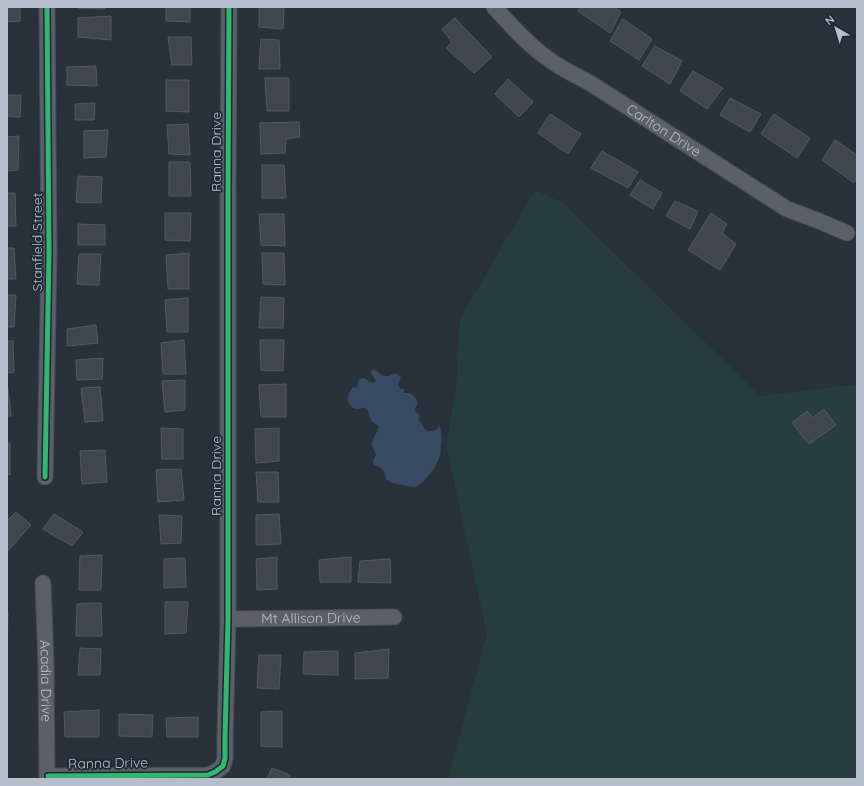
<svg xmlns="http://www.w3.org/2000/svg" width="864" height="786" viewBox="0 0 864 786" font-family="Quicksand,sans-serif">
  <rect width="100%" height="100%" fill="#29323a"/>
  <!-- green -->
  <path fill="#263e40" d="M535 190 563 203 760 396 857 384V779H448L487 634 446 444 456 391 460 319Z"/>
  <!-- water -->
  <path fill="#354c64" d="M373 369C377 371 381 376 385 376 393 377 392 369 401 377 400 380 398 382 398 386L401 389H405L403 393H410C416 399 421 401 414 410L418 413 419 416 418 419C421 422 422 425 424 428 428 434 436 431 439 426L440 427 442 436 440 456 434 469 423 482 415 487 406 486 392 483 386 479C385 471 382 467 374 465L373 461 376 455C375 452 373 449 372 446 371 438 378 433 379 426 376 424 373 423 371 420 369 416 369 411 366 409 362 406 360 409 357 409 354 409 353 408 351 406 345 400 348 393 353 387L357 388C358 386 357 384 358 382 360 376 367 378 369 382L374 383 376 381 371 373V372Z"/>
  <!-- building -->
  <g fill="#3f464d" stroke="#525a61">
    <path d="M7 7H20V21L7 22Z"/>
    <path d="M78 7H105V9L78 8Z"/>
    <path d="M166 7H190V22L166 21Z"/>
    <path d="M259 7H284L283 29 259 27Z"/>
    <path d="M581 7H614L621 12 610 33 578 11Z"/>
    <path d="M111 16V40L78 37V18Z"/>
    <path d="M455 18 492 57 474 73 446 48 452 42 442 29Z"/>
    <path d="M623 19 652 39 639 60 610 41Z"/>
    <path d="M168 37H191L192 65H172Z"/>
    <path d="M261 39 279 40 280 69H259Z"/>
    <path d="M655 46 682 61 670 84 642 66Z"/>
    <path d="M96 66 97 86 67 85V67Z"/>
    <path d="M693 71 723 88 707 109 680 91Z"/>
    <path d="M265 78H289V111H267Z"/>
    <path d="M508 79 533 102 519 117 495 94Z"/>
    <path d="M166 80H189V112L166 111Z"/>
    <path d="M7 95H21L20 117 7 116Z"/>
    <path d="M730 98 761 114 750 132 720 115Z"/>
    <path d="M95 103 94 120H75V104Z"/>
    <path d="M550 114 581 134 568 154 538 133Z"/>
    <path d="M774 114 810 138 797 158 761 134Z"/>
    <path d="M299 122 300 137 286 139 285 153 261 154 260 123Z"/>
    <path d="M188 124 190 155 169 154 167 125Z"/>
    <path d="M108 130 106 157 84 158V131Z"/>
    <path d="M19 136 18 170 7 171V137Z"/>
    <path d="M835 140 857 155V178L854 183 822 160Z"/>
    <path d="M602 151 638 172 628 188 591 168Z"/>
    <path d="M169 162H190L191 196H169Z"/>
    <path d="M262 165H284L286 198H262Z"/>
    <path d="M78 176 102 177 101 203 76 202Z"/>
    <path d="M640 180 662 193 653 209 630 195Z"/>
    <path d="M7 193H15L16 226H7Z"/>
    <path d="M675 201 698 211 690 229 666 216Z"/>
    <path d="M165 213H191L190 241 165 240Z"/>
    <path d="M711 213 727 224 722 233 736 244 720 270 688 250Z"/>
    <path d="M259 214H284L285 246 261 245Z"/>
    <path d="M78 224 105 225V245H78Z"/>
    <path d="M7 248H14L16 279H7Z"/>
    <path d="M189 253V289H168L166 255Z"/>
    <path d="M262 253H284L285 285 263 284Z"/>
    <path d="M79 254H101L99 285 77 284Z"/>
    <path d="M7 295H16L14 327H7Z"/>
    <path d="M261 297 284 298 283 328H259Z"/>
    <path d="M188 298V332H167L165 300Z"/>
    <path d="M96 325 98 343 67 346V329Z"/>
    <path d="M184 340 186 374H163L161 343Z"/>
    <path d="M260 340H284L283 371 261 370Z"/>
    <path d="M7 341H13L14 372 7 373Z"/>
    <path d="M103 358 102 379 77 380 76 360Z"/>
    <path d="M185 380V410L165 412 162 381Z"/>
    <path d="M286 384V417H261L259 385Z"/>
    <path d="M100 387 103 421 85 422 81 388Z"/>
    <path d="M7 388H8L11 416H7Z"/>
    <path d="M824 409 836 425 809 444 792 423 807 411 813 418Z"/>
    <path d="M161 428 183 429V459H162Z"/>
    <path d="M279 428V461L256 463 255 429Z"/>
    <path d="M7 443H10V475L7 474Z"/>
    <path d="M105 450 107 482 82 484 80 451Z"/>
    <path d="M181 469 184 500 158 502 156 470Z"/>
    <path d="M256 472H278L279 502H258Z"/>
    <path d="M16 512 31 525 7 552V521Z"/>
    <path d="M54 514 83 532 72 546 43 529Z"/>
    <path d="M279 514 281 544 256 545V515Z"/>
    <path d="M159 515 182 516 181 543 161 544Z"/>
    <path d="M102 555 101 590H79L80 556Z"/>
    <path d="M277 557V589L257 590 256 559Z"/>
    <path d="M351 557V582H320L319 560Z"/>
    <path d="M185 558 186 587 164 588V559Z"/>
    <path d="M390 559 391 583 358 582 360 561Z"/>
    <path d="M165 602H188L186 633 165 634Z"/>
    <path d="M101 603 102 636H76L77 604Z"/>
    <path d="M7 612H8L7 652Z"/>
    <path d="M80 648 101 649 100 675H78Z"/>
    <path d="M389 649 388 678 355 679V653Z"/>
    <path d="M338 651V675L303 674 304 652Z"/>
    <path d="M259 655H281L279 689 257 688Z"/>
    <path d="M99 710V737H65L64 712Z"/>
    <path d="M282 711V747L261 746V712Z"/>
    <path d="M119 714 153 715 152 737 119 736Z"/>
    <path d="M198 717V737H167L166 718Z"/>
    <path d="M272 768 290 775 289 779H267Z"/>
  </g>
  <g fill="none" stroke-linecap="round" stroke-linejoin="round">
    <defs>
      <g id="minor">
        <path id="s1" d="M494 7C511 25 527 44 547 58 560 68 575 75 590 83L787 209 819 221 847 233"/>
        <path d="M45 477 49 252 47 7"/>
        <path id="s2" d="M43 583 46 664 47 779"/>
        <path id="s3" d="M228 619 394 617"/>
        <path d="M48 776 208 775 215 772 223 766 225 758V738L228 619V196L229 7"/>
      </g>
    </defs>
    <!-- minor casing -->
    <use href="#minor" stroke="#484e54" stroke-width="17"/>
    <!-- minor -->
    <use href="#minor" stroke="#5b6067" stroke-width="15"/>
    <defs>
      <g id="cycleway">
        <path d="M45 477 49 252 47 7"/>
        <path d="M48 776 208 775 215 772 223 766 225 758V738L228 619V196L229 7"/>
      </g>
    </defs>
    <!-- cycleway casing -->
    <use href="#cycleway" stroke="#1d2935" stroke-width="8"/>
    <!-- cycleway -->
    <use href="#cycleway" stroke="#33b770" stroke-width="5"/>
  </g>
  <g text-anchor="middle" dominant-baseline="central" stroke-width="3.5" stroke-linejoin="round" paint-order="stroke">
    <!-- street labels -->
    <g font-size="14" fill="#b4bfcb" stroke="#1d2935">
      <text stroke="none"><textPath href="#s1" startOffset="211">Carlton Drive</textPath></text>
      <text transform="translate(216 152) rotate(-90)">Ranna Drive</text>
      <text transform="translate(37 242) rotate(-90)">Stanfield Street</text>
      <text transform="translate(216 476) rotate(-90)">Ranna Drive</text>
      <text stroke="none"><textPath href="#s3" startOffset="83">Mt Allison Drive</textPath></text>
      <text stroke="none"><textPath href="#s2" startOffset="98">Acadia Drive</textPath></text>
      <text transform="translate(108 763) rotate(-1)">Ranna Drive</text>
    </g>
  </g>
  <!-- border -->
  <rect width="864" height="786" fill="none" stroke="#b4bfcb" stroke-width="16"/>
  <!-- north arrow -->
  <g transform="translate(836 28) rotate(322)" stroke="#1d2935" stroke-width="3" paint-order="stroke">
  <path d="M0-3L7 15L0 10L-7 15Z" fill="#b4bfcb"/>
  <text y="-6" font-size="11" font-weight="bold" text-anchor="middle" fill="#b4bfcb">N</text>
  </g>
</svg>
